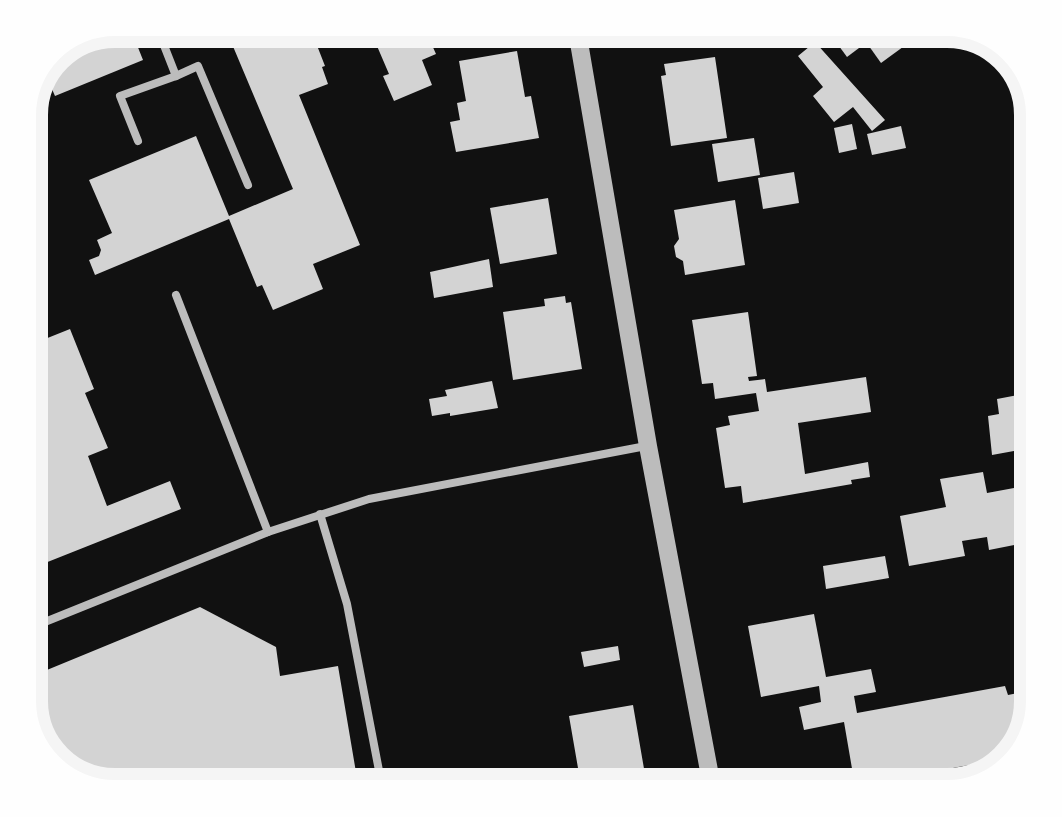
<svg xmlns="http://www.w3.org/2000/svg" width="1062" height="817" viewBox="0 0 1062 817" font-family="Signika,sans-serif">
  <rect width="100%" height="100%" fill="#111"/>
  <!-- building -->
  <g fill="#d3d3d3">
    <path d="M116 25H129L143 60 55 96 44 71 55 48Z"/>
    <path d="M224 25H309L325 66 322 67 328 84 299 95 360 245 313 264 323 289 273 310 262 285 257 287 229 219 95 275 89 260 99 256 101 250 97 240 112 233 89 180 196 136 229 216 293 189Z"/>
    <path d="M368 25H423L436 54 422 60 432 85 394 101 383 76 389 74Z"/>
    <path d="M837 25H849L863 45 847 57 828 31Z"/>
    <path d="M854 25H933L881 63Z"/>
    <path d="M815 42 885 120 872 131 853 107 834 122 813 96 823 87 798 56Z"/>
    <path d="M517 51 525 97 531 96 539 138 456 152 450 122 460 120 457 103 466 101 459 61Z"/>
    <path d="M715 57 727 138 671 146 661 76 666 75 664 64Z"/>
    <path d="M852 124 857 149 839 153 834 128Z"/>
    <path d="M901 126 906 148 872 155 867 134Z"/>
    <path d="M754 138 760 175 718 182 712 144Z"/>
    <path d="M794 172 799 203 763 209 758 178Z"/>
    <path d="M548 198 557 254 500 264 490 208Z"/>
    <path d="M735 200 745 265 685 275 683 261 676 257 674 246 679 239 674 210Z"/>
    <path d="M489 259 493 287 434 298 430 272Z"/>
    <path d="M565 296 566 303 571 302 582 369 513 380 503 312 545 306 544 299Z"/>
    <path d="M748 312 757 376 748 377 749 381 765 379 767 392 866 377 871 412 798 423 805 474 868 462 870 477 851 480 852 484 743 503 741 486 725 488 716 428 730 425 728 416 759 411 756 393 715 399 713 383 702 384 692 320Z"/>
    <path d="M70 329 94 389 85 393 108 448 88 456 107 506 170 481 181 509 40 565 44 574 25 582V347Z"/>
    <path d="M492 381 498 408 450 416V413L432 416 429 399 447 396 445 390Z"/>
    <path d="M1018 395 1020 411 1024 410 1031 448 992 455 988 416 999 414 997 399Z"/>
    <path d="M983 472 987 493 1025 486 1035 541 989 550 987 537 962 541 965 556 909 566 900 516 946 507 940 479Z"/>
    <path d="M885 556 889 578 826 589 823 566Z"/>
    <path d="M200 607 276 647 280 676 338 666 359 790 115 792 60 773 25 707V679Z"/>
    <path d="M814 614 826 677 871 669 876 692 854 696 857 713 1005 686 1008 695 1028 691 1032 715 1030 723 1013 726 1018 756 855 786 844 722 804 730 799 707 821 702 819 686 761 697 748 626Z"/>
    <path d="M618 646 620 660 584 667 581 652Z"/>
    <path d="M633 705 647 786 614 792H575L571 768H578L569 716Z"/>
  </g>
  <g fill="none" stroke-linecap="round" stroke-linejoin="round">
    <!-- service -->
    <g stroke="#bcbcbc" stroke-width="8">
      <path d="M463 25 492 33 564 25"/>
      <path d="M176 76 198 66 248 185"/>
      <path d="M138 141 120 96 176 76 156 25"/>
      <path d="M176 295 268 532"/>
      <path d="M320 514 347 604 381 781 380 792"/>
      <path d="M25 630 268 532 369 499 646 446"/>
    </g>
    <!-- tertiary -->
    <path stroke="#bcbcbc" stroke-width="18" d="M576 25 648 446 713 792"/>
  </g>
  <!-- crop -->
  <path d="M0 0H1062V817H0ZM115 42H947A73 73 0 0 1 1020 115V701A73 73 0 0 1 947 774H115A73 73 0 0 1 42 701V115A73 73 0 0 1 115 42Z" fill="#fefefe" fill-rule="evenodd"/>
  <path fill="none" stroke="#f5f5f5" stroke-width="12" d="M115 42H947A73 73 0 0 1 1020 115V701A73 73 0 0 1 947 774H115A73 73 0 0 1 42 701V115A73 73 0 0 1 115 42Z"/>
</svg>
